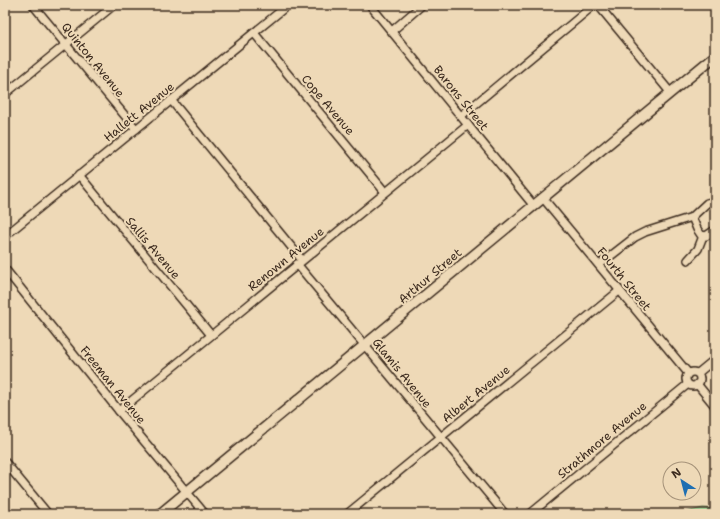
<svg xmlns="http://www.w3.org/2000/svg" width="720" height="519" viewBox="0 0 720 519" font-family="'Shantell Sans',sans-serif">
  <rect width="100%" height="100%" fill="#eed9b7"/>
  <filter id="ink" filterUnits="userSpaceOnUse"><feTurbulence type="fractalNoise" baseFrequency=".025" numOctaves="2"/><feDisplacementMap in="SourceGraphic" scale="8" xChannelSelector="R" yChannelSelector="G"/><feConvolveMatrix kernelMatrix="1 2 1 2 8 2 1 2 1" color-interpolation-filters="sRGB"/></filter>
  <g filter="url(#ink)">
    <!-- green -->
    <path fill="#b0e3a4" stroke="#768661" d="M703 508 715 509V514H678Z"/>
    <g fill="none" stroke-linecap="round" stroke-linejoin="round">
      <defs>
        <g id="minor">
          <path d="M33 5 136 129"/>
          <path d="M370 5 534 206"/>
          <path d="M598 5 670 92"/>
          <path d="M392 31 422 5"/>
          <path d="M254 33 385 192"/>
          <path d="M5 94 114 5"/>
          <path d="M171 100 302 260"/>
          <path d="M461 116 594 5"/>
          <path d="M79 175 211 335"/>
          <path d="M543 198 688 373"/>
          <path d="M692 217 697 229 701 235 706 236 715 230"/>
          <path d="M5 236 288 5"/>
          <path d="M688 260 698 249 703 236"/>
          <path d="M297 264 505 514"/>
          <path d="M599 265 635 237 645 232 692 217 707 203 715 201"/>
          <path d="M5 269 119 411 205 514"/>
          <circle cx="693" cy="379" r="7"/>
          <path d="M698 373 715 359"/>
          <path d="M697 384 715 406"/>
          <path d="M119 411 468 125"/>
          <path d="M5 462 48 514"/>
          <path d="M347 514 619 291"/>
          <path d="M530 514 688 384"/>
        </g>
        <path id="tertiary" d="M160 514 715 56"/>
      </defs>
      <!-- minor casing -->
      <use href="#minor" stroke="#3b2a1e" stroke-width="10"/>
      <!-- tertiary casing -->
      <use href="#tertiary" stroke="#3b2a1e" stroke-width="12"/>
      <!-- minor -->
      <use href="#minor" stroke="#eed9b7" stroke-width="7"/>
      <!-- tertiary -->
      <use href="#tertiary" stroke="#eed9b7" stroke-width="9"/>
    </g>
  </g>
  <g text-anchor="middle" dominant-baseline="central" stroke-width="4" stroke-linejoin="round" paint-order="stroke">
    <!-- street labels -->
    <g font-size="12" fill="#3b2a1e" stroke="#eed9b7">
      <text transform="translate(93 60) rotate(51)">Quinton Avenue</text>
      <text transform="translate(461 98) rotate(51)">Barons Street</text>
      <text transform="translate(328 105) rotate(50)">Cope Avenue</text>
      <text transform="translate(139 112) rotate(-39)">Hallett Avenue</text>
      <text transform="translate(153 248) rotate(50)">Sallis Avenue</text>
      <text transform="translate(286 259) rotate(-39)">Renown Avenue</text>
      <text transform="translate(430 276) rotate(-40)">Arthur Street</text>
      <text transform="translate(624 279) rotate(51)">Fourth Street</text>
      <text transform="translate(402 373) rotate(51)">Glamis Avenue</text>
      <text transform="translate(113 385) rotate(51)">Freeman Avenue</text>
      <text transform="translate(476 394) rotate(-39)">Albert Avenue</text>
      <text transform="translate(602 440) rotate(-40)">Strathmore Avenue</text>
    </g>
  </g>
  <!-- margin -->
  <rect width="720" height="519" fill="none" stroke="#eed9b7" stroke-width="20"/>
  <rect x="10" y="10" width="700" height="499" fill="none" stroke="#3b2a1e" stroke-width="1.5" filter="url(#ink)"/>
  <!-- north arrow -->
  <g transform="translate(682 481) rotate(324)"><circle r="19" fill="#eed9b7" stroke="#a6937a"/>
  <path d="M0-3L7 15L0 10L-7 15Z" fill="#1f6fb2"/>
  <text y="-6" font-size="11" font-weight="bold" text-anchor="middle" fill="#3b2a1e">N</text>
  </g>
</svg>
